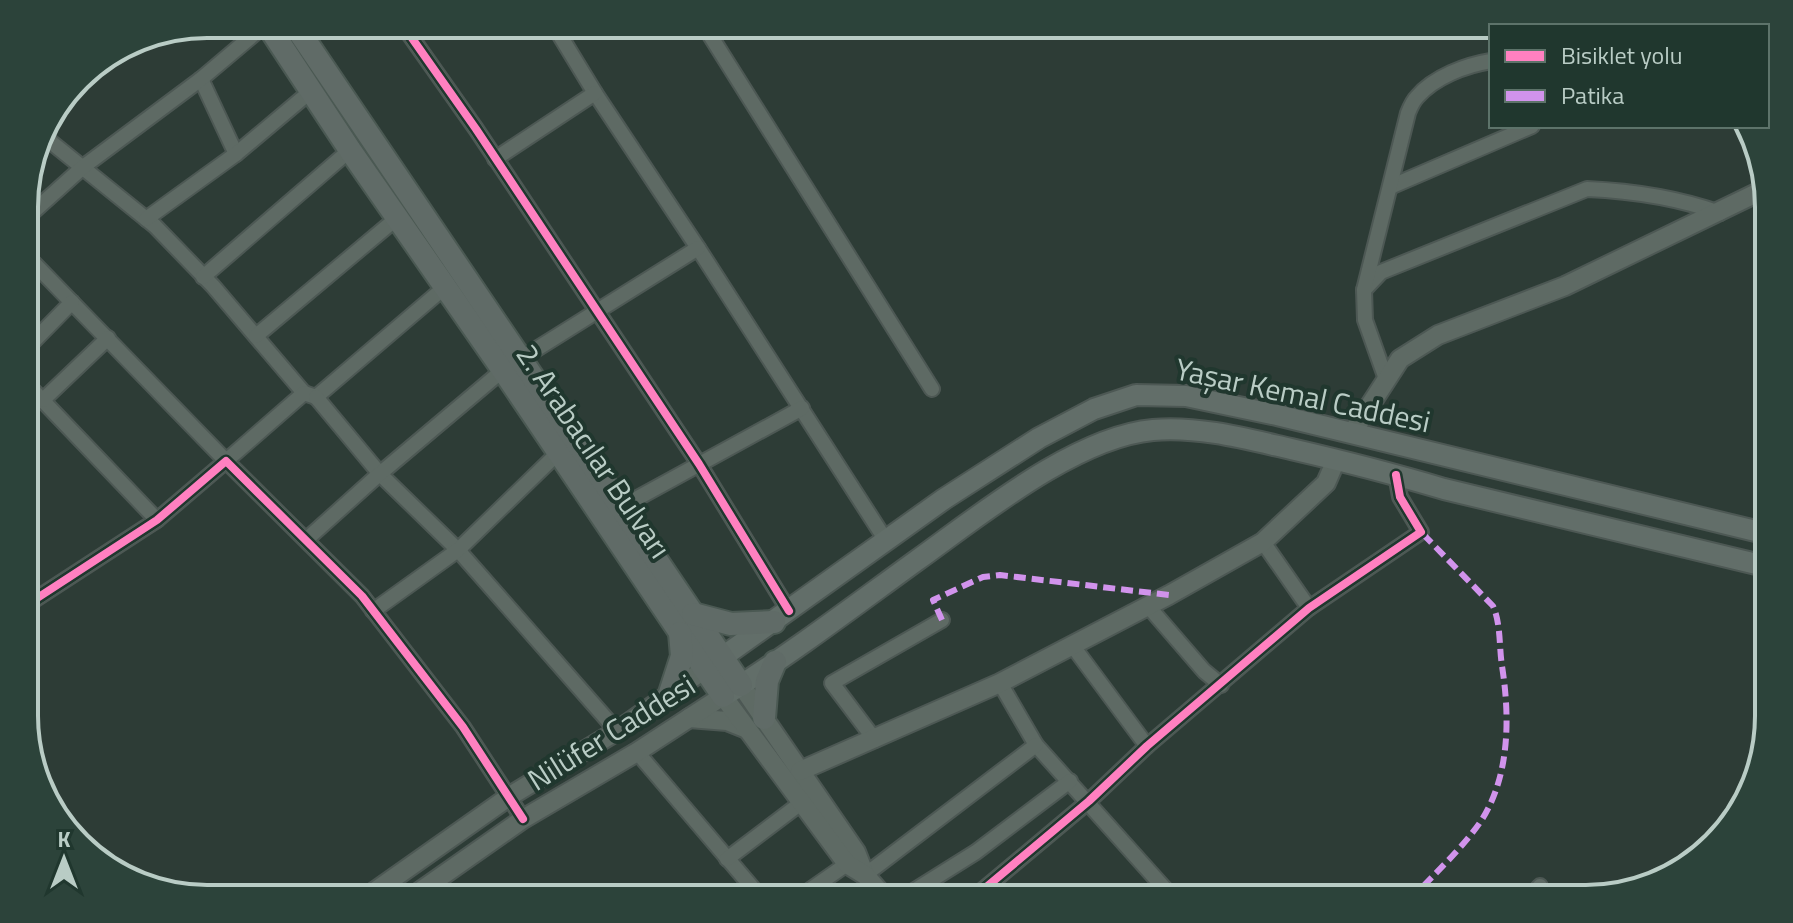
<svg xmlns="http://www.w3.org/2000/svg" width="1793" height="923" viewBox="0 0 1793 923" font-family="'Titillium Web',sans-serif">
  <rect width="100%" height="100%" fill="#2d3c36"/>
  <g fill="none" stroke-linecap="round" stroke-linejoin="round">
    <defs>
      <g id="minor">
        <path d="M402 24 476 129 699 464 789 611"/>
        <path d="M553 24 595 93 698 248 885 539"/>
        <path d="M703 24 932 389"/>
        <path d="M201 79 236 154"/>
        <path d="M41 134 155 226 213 286 304 393"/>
        <path d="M495 159 595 93"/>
        <path d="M1390 187 1532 126"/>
        <path d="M146 219 236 154 311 91"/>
        <path d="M24 220 83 167 201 79 266 24"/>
        <path d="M25 254 226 461 304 393 316 397 445 287"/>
        <path d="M203 277 350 150"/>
        <path d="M1364 290 1381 272 1587 189C1632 191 1678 198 1720 213"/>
        <path d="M256 336 397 218"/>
        <path d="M25 350 72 302"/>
        <path d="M1386 379 1365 320 1364 290 1408 113C1410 108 1413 101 1417 97 1434 77 1466 65 1491 61"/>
        <path d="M25 382 157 520"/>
        <path d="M316 397 380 474 458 550 617 731"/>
        <path d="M43 400 108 338"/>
        <path d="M625 505 802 408"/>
        <path d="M307 539 376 477 503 370 698 248"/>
        <path d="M1263 542 1309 608"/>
        <path d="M25 606 157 520 226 461 362 596 463 727 523 819"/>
        <path d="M1148 606 1204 671 1221 685"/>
        <path d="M373 611 458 550 558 453"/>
        <path d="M1072 645 1147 746"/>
        <path d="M1000 683 1036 745 1174 899"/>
        <path d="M875 740 832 683 942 620"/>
        <path d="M637 752 762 899"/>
        <path d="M727 859 801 803"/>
        <path d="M865 875 1036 745"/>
        <path d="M797 899 847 864"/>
        <path d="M901 899 976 852 1070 781"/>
        <path d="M972 899 1089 801 1147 746 1309 608 1421 532 1400 497 1396 475"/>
        <path d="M1528 899 1540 886"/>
      </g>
      <g id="tertiary">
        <path d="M1352 433 1400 359 1438 335 1565 286 1767 188"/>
        <path d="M741 685 856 852 865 875"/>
        <path d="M689 718 727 721 747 729"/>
        <path d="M800 771 1000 683 1169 595 1263 542 1326 483 1336 460"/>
        <path d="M364 899 510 796 617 731 705 669"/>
        <path d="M409 899 523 819 637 752 723 696 847 864 865 875 886 899"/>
      </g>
      <g id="secondary">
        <path d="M710 666 944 499 1039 438 1094 409 1136 395 1186 396 1277 415 1768 534"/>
        <path d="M727 694C792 653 854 606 916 561 979 516 1075 437 1153 430 1199 426 1247 439 1291 449 1343 461 1394 474 1444 489L1769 567"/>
      </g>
      <g id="primary">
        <path d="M267 24 350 150 503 370 723 696"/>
        <path d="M294 24 741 685"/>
        <path d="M693 614 731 624 774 622"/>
        <path d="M670 693 682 656 680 633"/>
        <path d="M764 718 767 681 775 662"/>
      </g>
    </defs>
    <!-- minor casing -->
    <use href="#minor" stroke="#4d5854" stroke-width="18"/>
    <!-- tertiary casing -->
    <use href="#tertiary" stroke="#4d5854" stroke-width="22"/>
    <!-- secondary casing -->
    <use href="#secondary" stroke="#4d5854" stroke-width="24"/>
    <!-- primary casing -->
    <use href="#primary" stroke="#4b5953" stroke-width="26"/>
    <!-- minor -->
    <use href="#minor" stroke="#5e6a64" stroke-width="14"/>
    <!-- tertiary -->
    <use href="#tertiary" stroke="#5e6a64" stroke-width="18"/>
    <!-- secondary -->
    <use href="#secondary" stroke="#626e69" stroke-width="20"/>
    <!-- primary -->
    <use href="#primary" stroke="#606b67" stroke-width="22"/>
    <!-- quiet -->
    <g stroke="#d193ec" stroke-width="6" stroke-dasharray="12 6" stroke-linecap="butt">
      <path d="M942 620 933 600 983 577 1000 575 1169 595"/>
      <path d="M1411 899C1434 874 1462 849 1481 821 1510 776 1510 717 1502 666 1499 647 1501 624 1493 606L1421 532"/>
    </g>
    <defs>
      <g id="cycleway">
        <path d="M402 24 476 129 699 464 789 611"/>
        <path d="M25 606 157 520 226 461 362 596 463 727 523 819"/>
        <path d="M972 899 1089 801 1147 746 1309 608 1421 532 1400 497 1396 475"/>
      </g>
    </defs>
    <!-- cycleway casing -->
    <use href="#cycleway" stroke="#20372e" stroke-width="13"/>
    <!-- cycleway -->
    <use href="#cycleway" stroke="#ff80c0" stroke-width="8"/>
  </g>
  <g text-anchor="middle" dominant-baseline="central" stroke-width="8" stroke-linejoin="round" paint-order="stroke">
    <!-- street labels -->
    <g font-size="30" fill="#b9ccc5" stroke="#20372e">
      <text transform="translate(1303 395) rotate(12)">Yaşar Kemal Caddesi</text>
      <text transform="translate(594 451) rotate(56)">2. Arabacılar Bulvarı</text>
      <text transform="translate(611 732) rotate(-32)">Nilüfer Caddesi</text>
    </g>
  </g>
  <!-- crop -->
  <path d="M0 0H1793V923H0ZM207 38H1586A169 169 0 0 1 1755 207V716A169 169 0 0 1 1586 885H207A169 169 0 0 1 38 716V207A169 169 0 0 1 207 38Z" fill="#2c433a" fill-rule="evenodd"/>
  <path fill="none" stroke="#b9ccc5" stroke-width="4" d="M207 38H1586A169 169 0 0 1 1755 207V716A169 169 0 0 1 1586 885H207A169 169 0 0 1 38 716V207A169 169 0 0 1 207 38Z"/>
  <!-- legend -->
  <rect x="1489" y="24" width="280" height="104" fill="#20372e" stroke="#5d736a" stroke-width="2"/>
  <rect x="1505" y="50" width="40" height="12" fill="#ff80c0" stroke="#5d736a" stroke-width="2"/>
  <text x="1561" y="64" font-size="24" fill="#b9ccc5">Bisiklet yolu</text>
  <rect x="1505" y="90" width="40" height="12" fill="#d193ec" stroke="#5d736a" stroke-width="2"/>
  <text x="1561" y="104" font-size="24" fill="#b9ccc5">Patika</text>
  <!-- north arrow -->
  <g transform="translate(64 859)" stroke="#20372e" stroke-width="6" paint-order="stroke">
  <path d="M0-6L14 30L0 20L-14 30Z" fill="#b9ccc5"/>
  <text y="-12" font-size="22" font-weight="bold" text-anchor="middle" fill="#b9ccc5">K</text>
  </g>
</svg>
